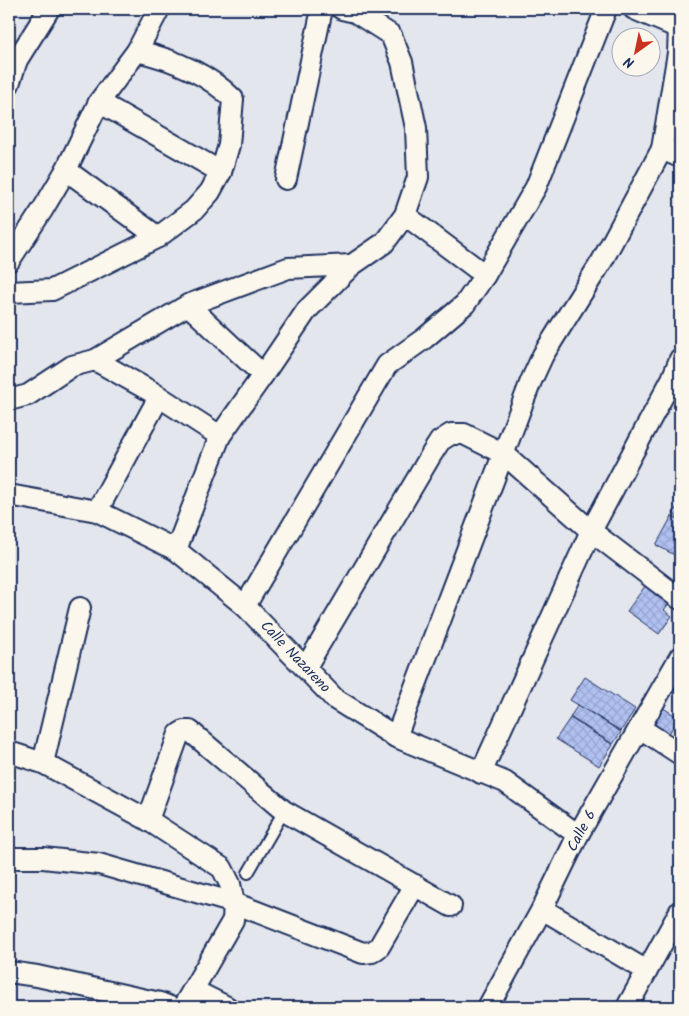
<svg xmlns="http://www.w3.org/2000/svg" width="689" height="1016" viewBox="0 0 689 1016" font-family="Kalam,sans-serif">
  <defs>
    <pattern id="building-cross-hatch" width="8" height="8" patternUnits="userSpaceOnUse" patternTransform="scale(1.25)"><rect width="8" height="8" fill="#b0c0f0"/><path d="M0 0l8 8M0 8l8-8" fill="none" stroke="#97a5d0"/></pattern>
  </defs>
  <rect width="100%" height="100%" fill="#e4e6ed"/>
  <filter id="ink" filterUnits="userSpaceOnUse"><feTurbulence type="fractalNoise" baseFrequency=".02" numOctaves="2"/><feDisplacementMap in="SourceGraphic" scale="10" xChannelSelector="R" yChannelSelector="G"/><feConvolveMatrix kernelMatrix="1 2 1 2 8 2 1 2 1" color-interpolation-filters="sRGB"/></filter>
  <g filter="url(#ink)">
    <!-- building -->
    <g fill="url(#building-cross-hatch)" stroke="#1b2f5e">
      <path d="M680 501V518L673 514Z"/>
      <path d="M672 516 680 520V558L656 545Z"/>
      <path d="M648 582 672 599 664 610 672 616 659 634 627 611Z"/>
      <path d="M585 677 635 709 621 731 570 700Z"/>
      <path d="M578 705 621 732 613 744 570 717Z"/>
      <path d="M660 706 679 718 668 735 649 722Z"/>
      <path d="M570 718 613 745 599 766 556 739Z"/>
    </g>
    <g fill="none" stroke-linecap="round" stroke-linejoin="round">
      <defs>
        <path id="lane" d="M248 873 284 811"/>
        <g id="street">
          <path d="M634 9 679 28 678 53 662 149 680 157"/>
          <path d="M9 84 17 60 49 9"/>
          <path d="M99 102 221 172"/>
          <path d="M66 170 158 237"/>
          <path d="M286 179 322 9"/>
          <path d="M405 215 485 275"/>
          <path d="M9 261 43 209 66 170 99 102 137 51 159 9"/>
          <path d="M9 292 52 290 158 237 194 210 210 192 221 172 229 145 233 99C207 73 172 59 137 51"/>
          <path d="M188 305 263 375"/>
          <path d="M95 360 188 305 288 268 352 265"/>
          <path d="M9 400 28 395 72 366 95 360 152 392 220 436"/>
          <path d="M9 495 97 511 176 550 245 606 335 699 396 737 505 782 578 835"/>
          <path d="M97 511 159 397"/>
          <path d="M176 550 220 436 263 375 307 310 352 265 384 243 405 215 418 177 416 128 402 62 391 35 355 12 342 9"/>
          <path d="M245 606 387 365 425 338 465 304 485 275 536 187 606 9"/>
          <path d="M306 667 431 455 440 441 451 434H464L504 454 591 531 680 599"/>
          <path d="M640 728 680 754"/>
          <path d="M396 737 531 381 543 355 602 261 662 149"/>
          <path d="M9 752 43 763 148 820 222 868 230 884 234 903 233 920 183 1007"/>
          <path d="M43 763 80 608"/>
          <path d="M481 773 591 531 672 379 680 359"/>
          <path d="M148 820 179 734 184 731H190L284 811 451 906"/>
          <path d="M9 858H43L99 864 234 903 363 953 372 952 379 947 415 885"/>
          <path d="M542 909 647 971"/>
          <path d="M9 972 37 976 160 1003 170 1007"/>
          <path d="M193 990 227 1007"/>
          <path d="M488 1007 542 909 578 835 680 657"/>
          <path d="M627 1007 680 911"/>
        </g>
      </defs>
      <!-- lane casing -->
      <use href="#lane" stroke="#1b2f5e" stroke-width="14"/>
      <!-- street casing -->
      <use href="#street" stroke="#1b2f5e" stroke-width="24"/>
      <!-- lane -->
      <use href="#lane" stroke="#fbf7ec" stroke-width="10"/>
      <!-- street -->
      <use href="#street" stroke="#fbf7ec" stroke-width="20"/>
    </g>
  </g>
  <g text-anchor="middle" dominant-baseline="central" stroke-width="4" stroke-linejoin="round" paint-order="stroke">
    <!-- street labels -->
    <g font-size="15" fill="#1b2f5e" stroke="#fbf7ec">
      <text transform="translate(295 657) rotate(46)">Calle Nazareno</text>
      <text transform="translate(582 831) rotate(-62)">Calle 6</text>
    </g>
  </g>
  <!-- margin -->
  <rect width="689" height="1016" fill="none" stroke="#fbf7ec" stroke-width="30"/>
  <rect x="15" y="15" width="659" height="986" fill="none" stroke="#1b2f5e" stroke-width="2" filter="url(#ink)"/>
  <!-- north arrow -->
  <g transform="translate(636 52) rotate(213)"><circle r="24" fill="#fbf7ec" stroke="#a1a7b3"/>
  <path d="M0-4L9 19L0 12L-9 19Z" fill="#c8321e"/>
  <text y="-8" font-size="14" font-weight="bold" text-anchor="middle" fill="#1b2f5e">N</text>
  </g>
</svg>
